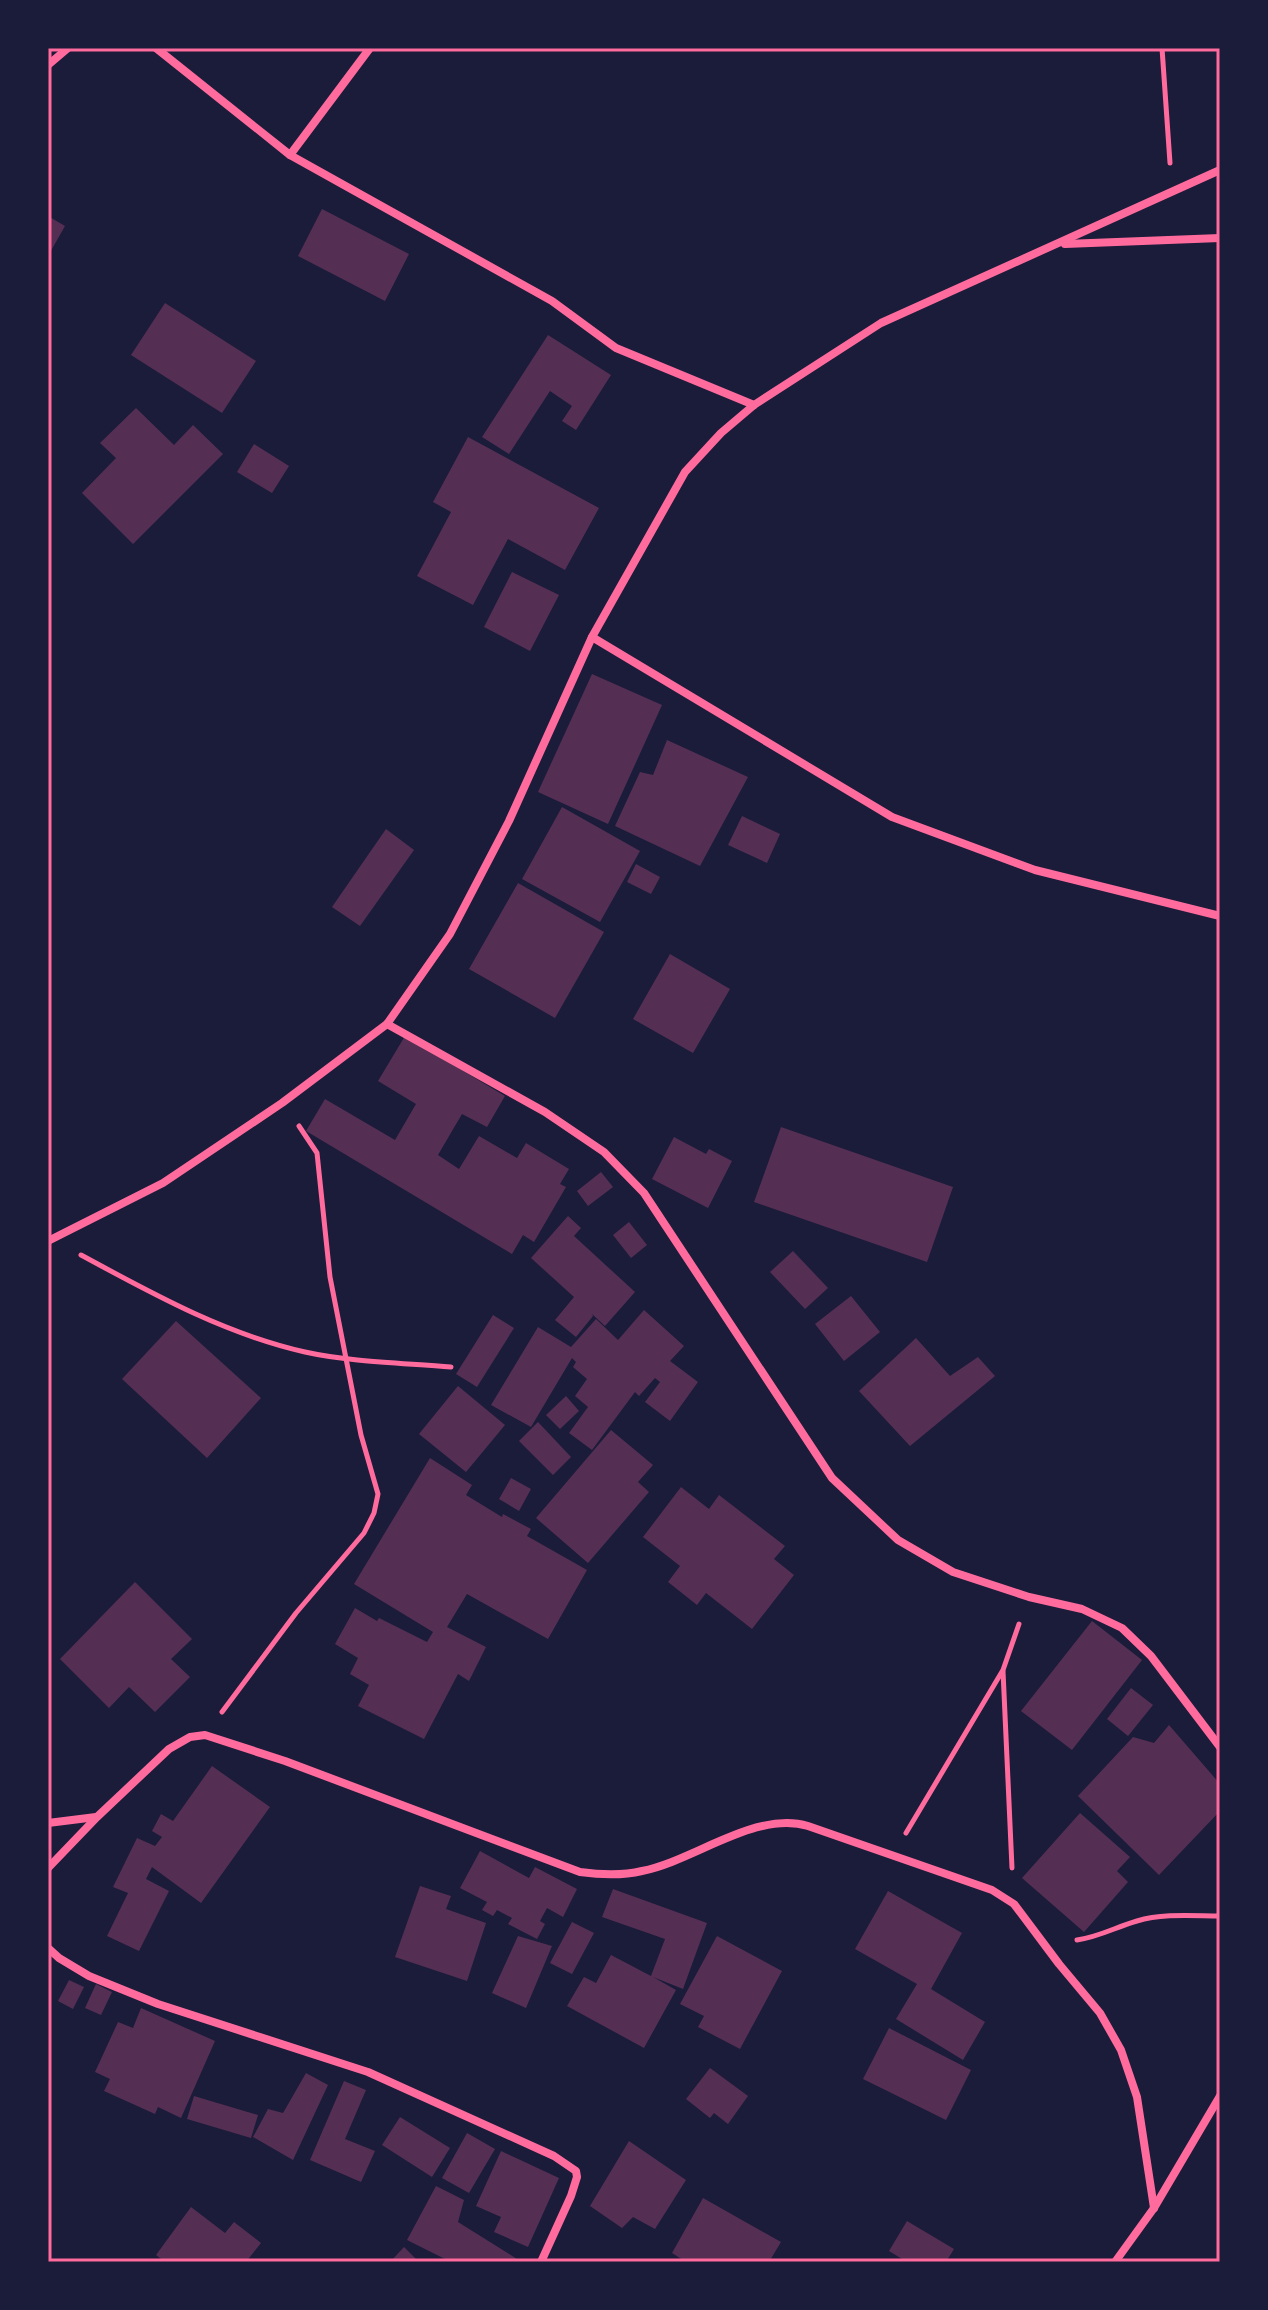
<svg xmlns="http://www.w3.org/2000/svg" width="1268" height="2310" viewBox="0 0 1268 2310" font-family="'Alegreya Sans',sans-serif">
  <rect width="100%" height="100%" fill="#1b1b3a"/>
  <!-- building -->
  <g fill="#542f53">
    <path d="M322 209 409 254 385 301 298 256Z"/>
    <path d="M48 216 65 226 48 256Z"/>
    <path d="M165 303 256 361 222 413 131 355Z"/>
    <path d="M548 335 611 375 576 430 562 421 572 406 550 391 509 454 482 437Z"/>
    <path d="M136 408 174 445 193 425 223 454 133 544 82 493 116 458 100 443Z"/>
    <path d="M468 437 599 508 565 570 508 539 473 605 417 576 451 512 433 502Z"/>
    <path d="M254 444 289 466 272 493 237 472Z"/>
    <path d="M512 572 559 595 530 651 484 627Z"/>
    <path d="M592 674 662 705 608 824 538 792Z"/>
    <path d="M667 740 748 777 700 866 615 826 640 772 653 775Z"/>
    <path d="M562 807 640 851 600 922 522 879Z"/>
    <path d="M742 816 780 834 767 863 728 845Z"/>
    <path d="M386 829 414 850 360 926 332 907Z"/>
    <path d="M636 864 660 877 651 894 627 882Z"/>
    <path d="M518 883 604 932 555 1018 469 969Z"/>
    <path d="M670 954 730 989 693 1053 633 1019Z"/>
    <path d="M405 1036 505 1096 487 1127 462 1114 438 1155 459 1169 479 1136 517 1158 526 1143 569 1169 560 1184 566 1187 534 1242 523 1235 512 1254 306 1131 325 1099 395 1140 416 1104 378 1081Z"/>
    <path d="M781 1127 953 1187 927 1262 754 1202Z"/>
    <path d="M674 1137 706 1154 709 1149 732 1161 708 1208 652 1179Z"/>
    <path d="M601 1172 613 1187 588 1206 577 1191Z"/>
    <path d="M568 1216 581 1228 574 1236 635 1292 605 1326 592 1314 593 1316 576 1337 555 1320 574 1297 531 1258Z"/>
    <path d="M629 1222 647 1245 631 1258 613 1235Z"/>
    <path d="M793 1251 828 1288 805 1309 770 1272Z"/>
    <path d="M851 1296 880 1332 844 1361 815 1324Z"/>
    <path d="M644 1310 684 1346 670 1361 698 1382 670 1421 645 1402 660 1382 655 1378 639 1396 635 1392 592 1450 569 1433 588 1407 575 1396 587 1379 573 1367 576 1362 572 1358 531 1427 491 1405 538 1327 571 1347 596 1319 618 1340Z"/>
    <path d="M493 1315 514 1328 477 1387 456 1374Z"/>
    <path d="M176 1321 261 1398 207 1458 122 1379Z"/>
    <path d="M916 1338 950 1376 978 1357 995 1376 910 1446 859 1391Z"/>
    <path d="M458 1386 505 1425 466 1472 419 1434Z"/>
    <path d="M566 1396 579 1411 560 1429 546 1415Z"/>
    <path d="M538 1422 571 1457 553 1475 519 1441Z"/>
    <path d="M611 1430 653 1465 638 1482 649 1492 588 1563 536 1518Z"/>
    <path d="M430 1458 472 1485 466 1495 502 1517 503 1514 531 1529 527 1536 587 1570 548 1639 467 1594 447 1627 486 1647 469 1681 458 1674 424 1739 358 1706 369 1685 350 1674 358 1658 335 1644 355 1608 377 1621 379 1618 427 1642 433 1632 354 1584Z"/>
    <path d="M511 1478 531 1489 519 1511 499 1499Z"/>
    <path d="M681 1487 709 1509 719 1495 785 1546 774 1559 794 1575 752 1629 706 1593 697 1605 668 1582 680 1566 643 1537Z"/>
    <path d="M135 1582 192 1639 171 1659 190 1677 155 1712 129 1687 109 1708 60 1659Z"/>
    <path d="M1092 1621 1142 1660 1072 1750 1021 1711Z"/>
    <path d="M1131 1688 1153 1705 1128 1736 1107 1719Z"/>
    <path d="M1169 1725 1220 1784V1811L1159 1875 1078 1796 1133 1737 1154 1743Z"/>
    <path d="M212 1766 270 1807 201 1903 152 1867 146 1879 169 1891 139 1951 107 1936 128 1893 113 1887 137 1838 155 1846 162 1837 152 1831 161 1814 173 1821Z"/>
    <path d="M1080 1813 1130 1857 1117 1871 1128 1882 1084 1932 1022 1878Z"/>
    <path d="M480 1851 529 1878 535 1867 577 1889 563 1917 547 1908 540 1921 545 1924 537 1939 508 1924 512 1918 497 1910 493 1916 482 1910 487 1902 460 1888Z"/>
    <path d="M420 1886 451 1896 446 1909 486 1923 467 1981 395 1957Z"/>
    <path d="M613 1889 707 1923 683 1989 653 1977 676 1990 644 2048 567 2006 584 1977 596 1983 611 1955 651 1976 665 1939 602 1917Z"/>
    <path d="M888 1891 962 1933 931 1989 985 2022 963 2060 896 2019 917 1984 855 1949Z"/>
    <path d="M572 1922 594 1933 572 1974 550 1963Z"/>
    <path d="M518 1936 552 1946 526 2008 492 1993Z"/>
    <path d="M717 1936 782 1971 740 2049 698 2027 704 2016 680 2004Z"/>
    <path d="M69 1980 84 1987 73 2009 58 2001Z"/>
    <path d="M96 1984 112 1992 101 2015 85 2008Z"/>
    <path d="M141 2008 215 2041 181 2118 158 2107 155 2114 104 2091 110 2079 95 2072 118 2022 133 2028Z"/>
    <path d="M889 2028 971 2070 946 2120 863 2079Z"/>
    <path d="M710 2068 748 2096 728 2124 714 2113 710 2118 686 2099Z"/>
    <path d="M306 2073 328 2085 293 2160 253 2137 268 2109 283 2113Z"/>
    <path d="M344 2081 366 2090 345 2139 375 2151 361 2182 310 2160Z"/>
    <path d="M194 2096 258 2115 251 2138 187 2119Z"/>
    <path d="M400 2117 450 2148 432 2177 382 2145Z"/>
    <path d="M467 2133 495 2149 469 2193 442 2178Z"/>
    <path d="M629 2141 686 2180 655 2229 633 2217 622 2228 590 2206Z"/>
    <path d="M501 2151 559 2178 528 2247 494 2232 501 2217 476 2206Z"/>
    <path d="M436 2186 464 2200 458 2222 517 2259 515 2262H451L407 2240Z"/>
    <path d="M703 2198 781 2242 769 2262H686L672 2253Z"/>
    <path d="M191 2207 225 2233 234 2222 261 2243 246 2262H201L198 2260 196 2262H165L156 2255Z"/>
    <path d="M907 2221 954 2249 946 2262H907L889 2251Z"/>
    <path d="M404 2247 419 2262H390Z"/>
  </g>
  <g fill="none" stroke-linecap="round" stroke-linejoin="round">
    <!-- path -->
    <g stroke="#ff6b9d" stroke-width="5">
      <path d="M1162 48 1170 163"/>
      <path d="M81 1255C153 1294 225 1334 305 1352 350 1362 404 1363 451 1367"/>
      <path d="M1003 1671 1012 1868"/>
      <path d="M222 1712 296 1613 364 1533 374 1513 378 1494 361 1435 330 1277 317 1153 299 1126"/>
      <path d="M906 1833 1003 1670 1019 1624"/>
      <path d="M1077 1940C1099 1937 1116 1927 1137 1921 1163 1913 1194 1916 1220 1916"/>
    </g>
    <!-- minor -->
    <g stroke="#ff6b9d" stroke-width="8">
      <path d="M156 48 290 155 552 301 616 348 754 405"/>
      <path d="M48 65 68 48"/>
      <path d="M290 155 370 48"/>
      <path d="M1065 244 1220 238"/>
      <path d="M592 637 892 817 1035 870 1220 916"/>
      <path d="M387 1024 545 1112 604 1152 644 1193 832 1478 898 1540 953 1572 1029 1597 1082 1609 1122 1628 1151 1656 1220 1747"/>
      <path d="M48 1241 163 1183 282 1103 387 1024 450 934 509 821 592 637 685 472 721 433 754 405 881 323 1220 170"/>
      <path d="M48 1823 96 1817"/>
      <path d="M48 1868 97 1817 169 1749 190 1737 205 1735 285 1761 580 1872C602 1875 621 1876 642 1871 694 1861 756 1810 808 1826L992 1890 1014 1904 1059 1964 1100 2013 1121 2050 1137 2097 1154 2208"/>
      <path d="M48 1948 59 1958 89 1976 158 2004 368 2072 554 2156 576 2171 577 2177 571 2196 541 2262"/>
      <path d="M1115 2262 1154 2208 1220 2096"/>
    </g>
  </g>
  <!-- border -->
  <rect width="1268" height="2310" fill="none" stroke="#1b1b3a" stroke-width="100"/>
  <rect x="50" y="50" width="1168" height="2210" fill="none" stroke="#ff6b9d" stroke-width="3"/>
</svg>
